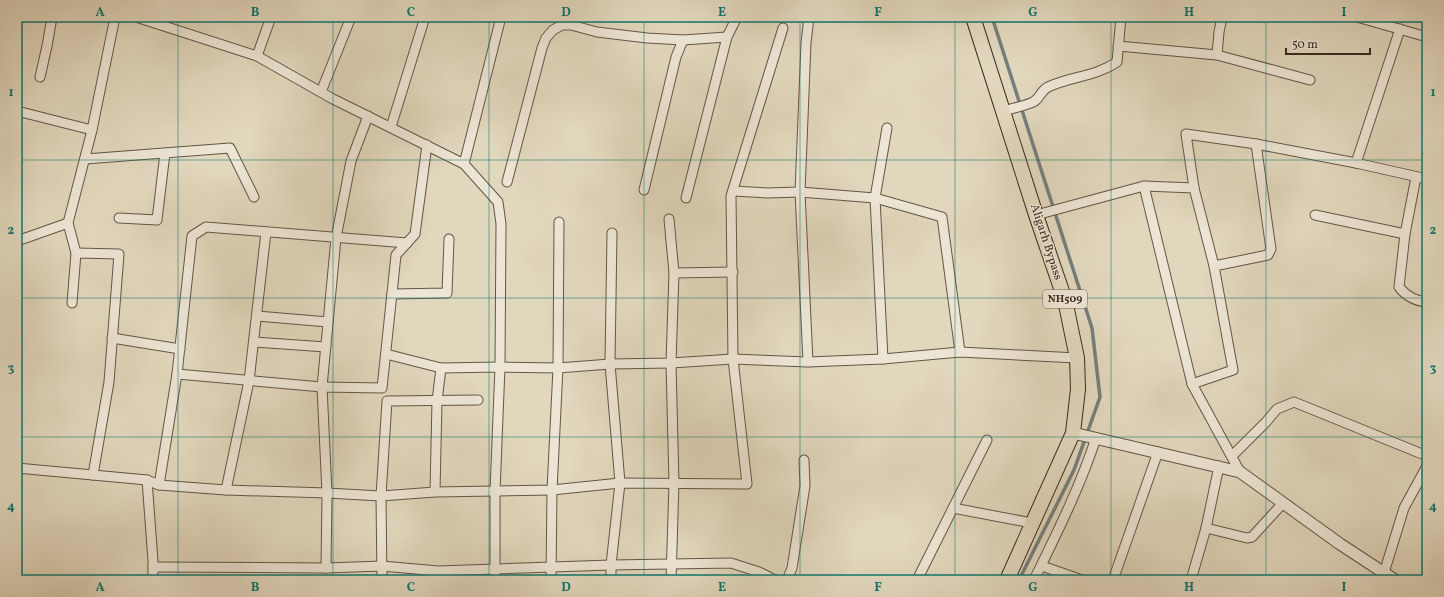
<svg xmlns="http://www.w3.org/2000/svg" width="1444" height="597" viewBox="0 0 1444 597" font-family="Vollkorn,serif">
  <rect width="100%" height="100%" fill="#e1d7bd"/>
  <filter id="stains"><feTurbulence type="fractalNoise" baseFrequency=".005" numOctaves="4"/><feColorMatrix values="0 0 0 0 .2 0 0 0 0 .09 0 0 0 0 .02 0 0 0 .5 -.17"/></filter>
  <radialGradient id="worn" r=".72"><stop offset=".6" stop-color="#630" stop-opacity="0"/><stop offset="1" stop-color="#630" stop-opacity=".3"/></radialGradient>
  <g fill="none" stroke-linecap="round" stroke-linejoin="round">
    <!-- stream -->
    <path stroke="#747f7d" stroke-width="3.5" d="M992 17 1092 328 1100 397 1074 470 1019 580"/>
    <defs>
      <g id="minor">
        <path d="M136 17 257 56 333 99 464 164 498 202 501 224 500 367 495 491V580"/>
        <path d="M1222 17 1219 32 1217 55 1310 80"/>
        <path d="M1357 17 1427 37"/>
        <path d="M1118 46 1217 55"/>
        <path d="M257 56 271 17"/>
        <path d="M40 77 47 46 52 17"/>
        <path d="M321 92 351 17"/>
        <path d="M17 111 92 130"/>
        <path d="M1003 111C1010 109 1028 105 1033 102 1040 99 1040 91 1048 87 1071 76 1095 77 1117 62L1121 17"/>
        <path d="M391 127 425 17"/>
        <path d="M85 159 230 148 254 197"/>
        <path d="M1356 163 1400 29"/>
        <path d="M464 164 501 17"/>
        <path d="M1416 177 1405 234 1399 287C1406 296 1415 301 1427 302"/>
        <path d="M507 182 542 48 546 38 553 30 562 25H571L597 32 647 38 683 40 727 37"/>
        <path d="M1144 186 1192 384 1240 472"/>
        <path d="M1194 188 1186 134 1256 144 1356 163 1427 179"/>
        <path d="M644 190 676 57 683 40"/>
        <path d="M733 191 768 193 800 192 875 198 942 217 960 352"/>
        <path d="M686 198 727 37 737 17"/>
        <path d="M1036 215 1144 186 1194 188 1214 266 1233 370 1192 384"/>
        <path d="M1315 215 1405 234"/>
        <path d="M119 218 157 220 165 153"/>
        <path d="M669 219 674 273 671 363 674 483 671 580"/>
        <path d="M17 241 68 223"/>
        <path d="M76 253 68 223 92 130 115 17"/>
        <path d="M1214 266 1268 255 1271 249 1256 144"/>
        <path d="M674 273 733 272"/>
        <path d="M392 294 447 293 449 239"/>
        <path d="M72 303 76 253 119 254 109 382 93 475"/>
        <path d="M257 316 328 322"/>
        <path d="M112 338 180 349"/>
        <path d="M254 342 326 347"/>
        <path d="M386 354 441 368 500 367 558 368 610 364 671 363 733 359 808 362 883 359 960 352 1077 358"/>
        <path d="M883 359 875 198 887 128"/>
        <path d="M808 362 800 192 806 43 809 17"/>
        <path d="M177 374 322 387 336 238 351 161 368 116"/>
        <path d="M1232 456 1266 422 1277 409 1294 402 1427 456"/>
        <path d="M17 468 147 480 159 485 226 490 327 493 381 496 435 492 552 490 620 483 747 484 733 359 731 196 783 28"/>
        <path d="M147 480 153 561V580"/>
        <path d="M159 485 177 374 192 236 206 227 407 243"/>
        <path d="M226 490 249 381 266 232"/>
        <path d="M435 492 437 401 441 368"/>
        <path d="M953 508 1032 523"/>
        <path d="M1206 528 1247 538 1252 537 1283 503"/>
        <path d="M1042 566 1082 580"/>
        <path d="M153 567 326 568 327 493 322 387 382 388 396 255 415 234 427 145"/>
        <path d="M326 568 382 566 438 571 611 565 731 563 759 572 775 580"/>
        <path d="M382 580 381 496 387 401 478 400"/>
        <path d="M551 580 552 490 558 368 559 222"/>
        <path d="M611 580V565L620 483 610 364 612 233"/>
        <path d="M787 580 792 568 805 486 804 460"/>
        <path d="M917 580 987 440"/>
        <path d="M1034 580C1057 533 1080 487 1096 438"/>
        <path d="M1113 580 1158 452"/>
        <path d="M1191 580 1206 528 1219 466"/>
        <path d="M1378 580 1384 573 1404 508 1427 466"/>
      </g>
      <path id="tertiary" d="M1073 433 1240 472 1340 544 1395 580"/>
      <path id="trunk" d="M973 17 1036 215 1065 300 1077 358 1078 389 1073 433 1007 580"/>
    </defs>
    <!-- minor casing -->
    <use href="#minor" stroke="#645546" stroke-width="11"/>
    <!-- tertiary casing -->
    <use href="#tertiary" stroke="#645546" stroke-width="13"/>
    <!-- trunk casing -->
    <use href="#trunk" stroke="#3b2a1f" stroke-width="16"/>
    <!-- minor -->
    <use href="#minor" stroke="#ece5d4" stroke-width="9"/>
    <!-- tertiary -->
    <use href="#tertiary" stroke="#ece5d4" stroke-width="11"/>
    <!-- trunk -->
    <use href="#trunk" stroke="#e1d7bd" stroke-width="14"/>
  </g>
  <!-- grid -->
  <path fill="none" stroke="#0f766e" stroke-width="1" stroke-opacity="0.55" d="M178 17V580M333 17V580M489 17V580M644 17V580M800 17V580M955 17V580M1111 17V580M1266 17V580M17 160H1427M17 298H1427M17 437H1427"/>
  <g text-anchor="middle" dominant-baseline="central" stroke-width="3" stroke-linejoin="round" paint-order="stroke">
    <!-- shield labels -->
    <rect fill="#ece5d4" stroke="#706255" stroke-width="1" x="1043" y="290" width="44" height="18" rx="3"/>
    <g font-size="11" font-weight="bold" fill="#3b2a1f">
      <text x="1065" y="299">NH509</text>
    </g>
    <!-- street labels -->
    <g font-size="12" fill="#3b2a1f" stroke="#ece5d4">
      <text transform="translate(1046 242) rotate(72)">Aligarh Bypass</text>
    </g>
  </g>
  <!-- margin -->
  <rect width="1444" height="597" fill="none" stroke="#e1d7bd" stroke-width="44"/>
  <!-- scale -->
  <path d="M1286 48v6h84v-6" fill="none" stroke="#3b2a1f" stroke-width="2"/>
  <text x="1292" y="48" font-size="12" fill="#3b2a1f" stroke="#ece5d4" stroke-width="3" paint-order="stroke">50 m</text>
  <rect x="22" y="22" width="1400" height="553" fill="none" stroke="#0f766e" stroke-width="1.5"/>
  <g font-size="13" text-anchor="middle" font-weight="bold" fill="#0f766e">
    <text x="100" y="16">A</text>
    <text x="255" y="16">B</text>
    <text x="411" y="16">C</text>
    <text x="566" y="16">D</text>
    <text x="722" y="16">E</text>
    <text x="878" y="16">F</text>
    <text x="1033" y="16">G</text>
    <text x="1189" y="16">H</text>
    <text x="1344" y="16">I</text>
    <text x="11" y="96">1</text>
    <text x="1433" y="96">1</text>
    <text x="11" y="234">2</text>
    <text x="1433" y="234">2</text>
    <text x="11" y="372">3</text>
    <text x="1433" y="372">3</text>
    <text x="11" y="510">4</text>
    <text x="1433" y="510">4</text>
    <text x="100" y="591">A</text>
    <text x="255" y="591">B</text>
    <text x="411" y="591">C</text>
    <text x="566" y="591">D</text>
    <text x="722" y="591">E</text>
    <text x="878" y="591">F</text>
    <text x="1033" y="591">G</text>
    <text x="1189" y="591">H</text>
    <text x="1344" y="591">I</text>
  </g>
  <rect width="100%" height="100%" filter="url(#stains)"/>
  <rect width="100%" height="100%" fill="url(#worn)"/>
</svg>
